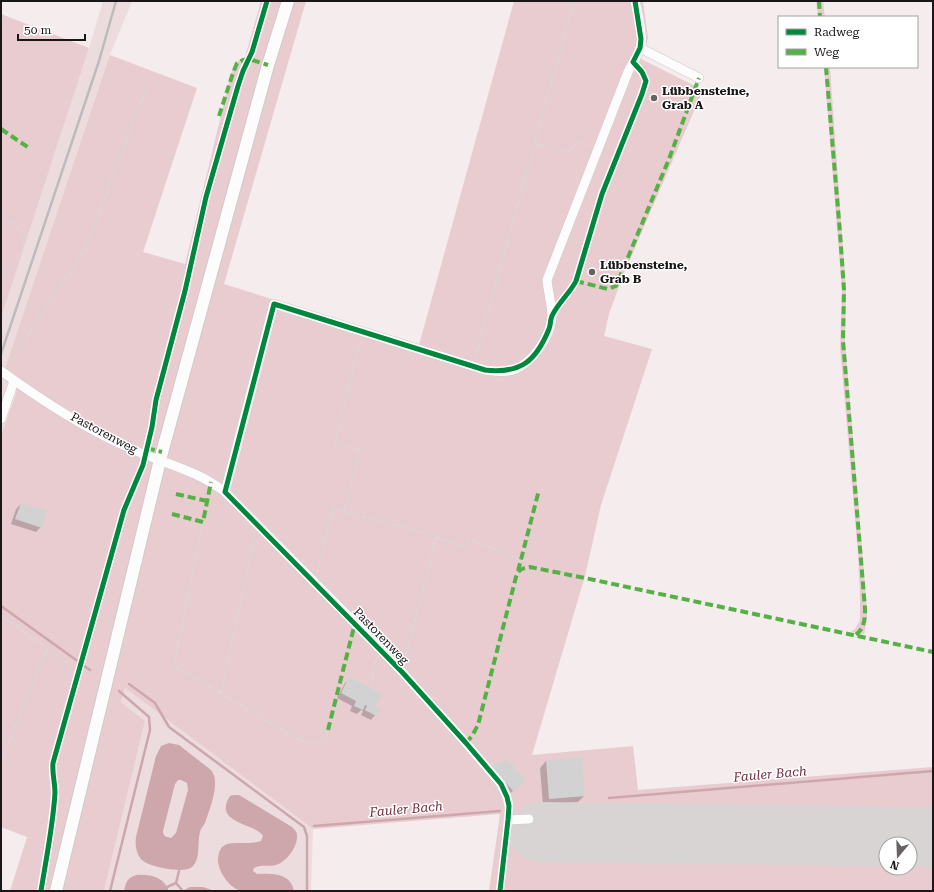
<svg xmlns="http://www.w3.org/2000/svg" width="934" height="892" viewBox="0 0 934 892" font-family="'Roboto Serif',serif">
  <rect width="100%" height="100%" fill="#f4eced"/>
  <!-- built -->
  <g fill="#ecdcde">
    <path d="M103 1H132L110 55 17 391 1 436V318L89 48Z"/>
    <path d="M125 688 313 829 311 891H104L145 721 121 702Z"/>
  </g>
  <!-- green -->
  <g fill="#e8ccd0" fill-rule="evenodd">
    <path d="M261 1H306L224 284 419 345 514 1H643L648 38 641 59 703 90 622 278 609 314 604 336 652 349 601 505 585 576 532 755 633 746 638 790 933 767V891H489L500 814 313 829 125 688 121 702 145 721 104 891H10L27 837 1 827V436L17 391 2 378 110 55 197 88 143 252 185 264 232 70 238 61 245 57ZM886 844H910V868H886Z"/>
    <path d="M816 1H823L825 17H818Z"/>
    <path d="M1 14 89 48 1 318Z"/>
    <path d="M824 67H830L846 290 845 341 867 609V621L864 634 851 632 855 629 860 620V595L858 554 840 347 842 289Z"/>
  </g>
  <!-- water -->
  <g fill="#cea7ad" fill-rule="evenodd">
    <path d="M169 743 179 745 211 770C221 781 210 808 206 820 205 825 201 827 200 832 197 843 201 859 192 867 184 874 149 867 142 860 136 854 135 845 136 837L156 756 161 746ZM178 780H181L187 783 188 790 176 833 171 838C166 837 163 836 163 831L175 784Z"/>
    <path d="M233 795H239L292 827C295 830 298 833 297 838 296 849 286 862 276 865 268 867 261 864 254 868L253 871 257 874C272 873 291 873 294 891 281 891 269 891 257 891 252 891 246 892 241 891 230 888 219 873 218 861 218 856 219 848 225 845 233 841 250 845 261 841L263 836C256 823 212 824 230 796Z"/>
    <path d="M136 875C150 874 164 877 169 891H124C126 882 127 878 136 875Z"/>
    <path d="M190 887H203L215 891H182Z"/>
  </g>
  <!-- shadow -->
  <g fill="#0003">
    <path d="M21 504 41 527 36 532 11 524 16 509Z"/>
    <path d="M350 678 375 715 371 720 361 715 363 711 361 710 357 714 350 711 352 706 337 698 345 683Z"/>
    <path d="M546 761 584 796 578 802 543 805 540 768Z"/>
    <path d="M493 766 525 781 508 795 488 771Z"/>
  </g>
  <g fill="none" stroke-linecap="round" stroke-linejoin="round">
    <!-- stream -->
    <g stroke="#cea7ad" stroke-width="2.5">
      <path d="M1 606 90 670"/>
      <path d="M129 684 155 703 169 727 304 827 307 836V891"/>
      <path d="M609 798 933 771"/>
      <path d="M314 826 500 811"/>
      <path d="M176 883 179 871"/>
      <path d="M176 883 182 890"/>
      <path d="M167 887 176 883"/>
      <path d="M110 891 150 730 149 717 119 691"/>
    </g>
    <!-- runway -->
    <path stroke="#d8d4d4" stroke-width="60" d="M539 832 933 837"/>
  </g>
  <!-- building -->
  <g fill="#d2d2d2">
    <path d="M21 503 47 511 42 528 15 519Z"/>
    <path d="M349 677 382 694 375 707 380 709 376 716 365 710 367 706 365 705 363 710 354 706 356 701 341 693Z"/>
    <path d="M582 757 585 796 549 799 546 760Z"/>
    <path d="M507 759 526 781 513 791 492 766Z"/>
  </g>
  <g fill="none" stroke-linecap="round" stroke-linejoin="round">
    <defs>
      <g id="minor">
        <path d="M640 48 699 78"/>
        <path d="M1 371C38 398 86 429 129 448 162 463 195 469 225 492L355 623 402 672 466 743 501 784 507 797 509 806"/>
        <path d="M1 419 14 381"/>
        <path d="M225 492 274 304 485 370C494 371 505 373 513 370 533 363 550 337 552 317 552 304 548 292 547 280L628 72C632 64 638 55 641 46 643 35 638 13 635 1"/>
        <path d="M508 820 529 819"/>
      </g>
      <path id="major" d="M56 891 160 460 268 65 288 1"/>
    </defs>
    <!-- minor casing -->
    <use href="#minor" stroke="#d1cacb" stroke-width="10"/>
    <!-- major casing -->
    <use href="#major" stroke="#d1cacb" stroke-width="14"/>
    <!-- path -->
    <g stroke="#dbd8d9" stroke-width="1.5" stroke-dasharray="4 2" stroke-linecap="butt">
      <path d="M536 144 568 152 577 142 590 145"/>
      <path d="M1 214 22 232 24 242 17 261 7 276 1 278"/>
      <path d="M475 359 574 1"/>
      <path d="M9 366C31 324 64 287 87 245L147 86"/>
      <path d="M344 512 360 449 335 445 360 341"/>
      <path d="M203 522 174 666 298 739 307 742H322L325 741 328 730"/>
      <path d="M437 538 467 547 469 539 521 560"/>
      <path d="M317 573 333 509 437 536 404 662"/>
      <path d="M1 615 67 663 77 675"/>
      <path d="M371 688 376 659"/>
      <path d="M221 694 255 535"/>
      <path d="M1 762 47 648"/>
    </g>
    <!-- minor -->
    <use href="#minor" stroke="#fdfcfc" stroke-width="9"/>
    <!-- major -->
    <use href="#major" stroke="#fdfcfc" stroke-width="12"/>
    <!-- rail -->
    <path stroke="#bdbcbc" stroke-width="2.5" d="M1 354 99 61 116 1"/>
    <!-- quiet -->
    <g stroke="#55b145" stroke-width="4" stroke-dasharray="8 4" stroke-linecap="butt">
      <path d="M819 1 820 17"/>
      <path d="M826 67 840 233 844 290 843 341 865 609C865 620 864 630 854 636"/>
      <path d="M219 116 233 73 237 63 243 60 249 59 268 65"/>
      <path d="M1 129 29 148"/>
      <path d="M576 281 608 289 616 286 669 159 699 78"/>
      <path d="M147 448 162 452"/>
      <path d="M176 494 207 501"/>
      <path d="M172 514 203 522 211 482"/>
      <path d="M518 571 539 490"/>
      <path d="M328 730 355 623"/>
      <path d="M466 743 472 736 478 725 516 577C518 570 522 568 530 567L580 577 933 652"/>
    </g>
    <defs>
      <g id="cycleway">
        <path d="M41 891C46 859 53 826 55 793 55 783 52 773 53 763L124 510 143 465 152 427 156 400 185 291 206 197 238 86 243 71 252 52 267 1"/>
        <path d="M500 891 508 820 509 806 507 797 501 784 466 743 402 672 225 492 274 304 485 370C521 374 536 361 549 329 551 324 550 318 553 314 559 302 570 293 576 281L602 194 642 94 646 81 642 72 633 62 640 48 641 39 635 1"/>
      </g>
    </defs>
    <!-- cycleway casing -->
    <use href="#cycleway" stroke="#fff" stroke-width="8"/>
    <!-- cycleway -->
    <use href="#cycleway" stroke="#00873e" stroke-width="5"/>
  </g>
  <!-- markers -->
  <g fill="#676162" stroke="#fff" stroke-width="1.5">
    <circle cx="654" cy="98" r="4"/>
    <circle cx="592" cy="272" r="4"/>
  </g>
  <g text-anchor="middle" dominant-baseline="central" stroke-width="3" stroke-linejoin="round" paint-order="stroke">
    <!-- poi labels -->
    <g font-size="12" font-weight="bold" fill="#1b1617" stroke="#fff" text-anchor="start">
      <text x="662" y="91">Lübbensteine,<tspan x="662" dy="14">Grab A</tspan></text>
      <text x="600" y="265">Lübbensteine,<tspan x="600" dy="14">Grab B</tspan></text>
    </g>
    <!-- street labels -->
    <g font-size="12" fill="#1b1617" stroke="#fff">
      <text transform="translate(104 433) rotate(28)">Pastorenweg</text>
      <text transform="translate(381 636) rotate(46)">Pastorenweg</text>
    </g>
    <!-- water labels -->
    <g font-size="13" font-style="italic" fill="#702e3c" stroke="#fff">
      <text transform="translate(770 774) rotate(-5)">Fauler Bach</text>
      <text transform="translate(406 809) rotate(-5)">Fauler Bach</text>
    </g>
  </g>
  <!-- border -->
  <rect width="934" height="892" fill="none" stroke="#1b1617" stroke-width="4"/>
  <!-- legend -->
  <rect x="778" y="16" width="140" height="52" fill="#ffffff" stroke="#a4a2a2"/>
  <rect x="786" y="29" width="20" height="6" fill="#00873e" stroke="#a4a2a2"/>
  <text x="814" y="36" font-size="12" fill="#1b1617">Radweg</text>
  <rect x="786" y="49" width="20" height="6" fill="#55b145" stroke="#a4a2a2"/>
  <text x="814" y="56" font-size="12" fill="#1b1617">Weg</text>
  <!-- north arrow -->
  <g transform="translate(898 856) rotate(199)"><circle r="19" fill="#ffffff" stroke="#a4a2a2"/>
  <path d="M0-3L7 15L0 10L-7 15Z" fill="#676162"/>
  <text y="-6" font-size="11" font-weight="bold" text-anchor="middle" fill="#1b1617">N</text>
  </g>
  <!-- scale -->
  <path d="M18 34v6h67v-6" fill="none" stroke="#1b1617" stroke-width="2"/>
  <text x="24" y="34" font-size="12" fill="#1b1617" stroke="#ffffff" stroke-width="3" paint-order="stroke">50 m</text>
</svg>
